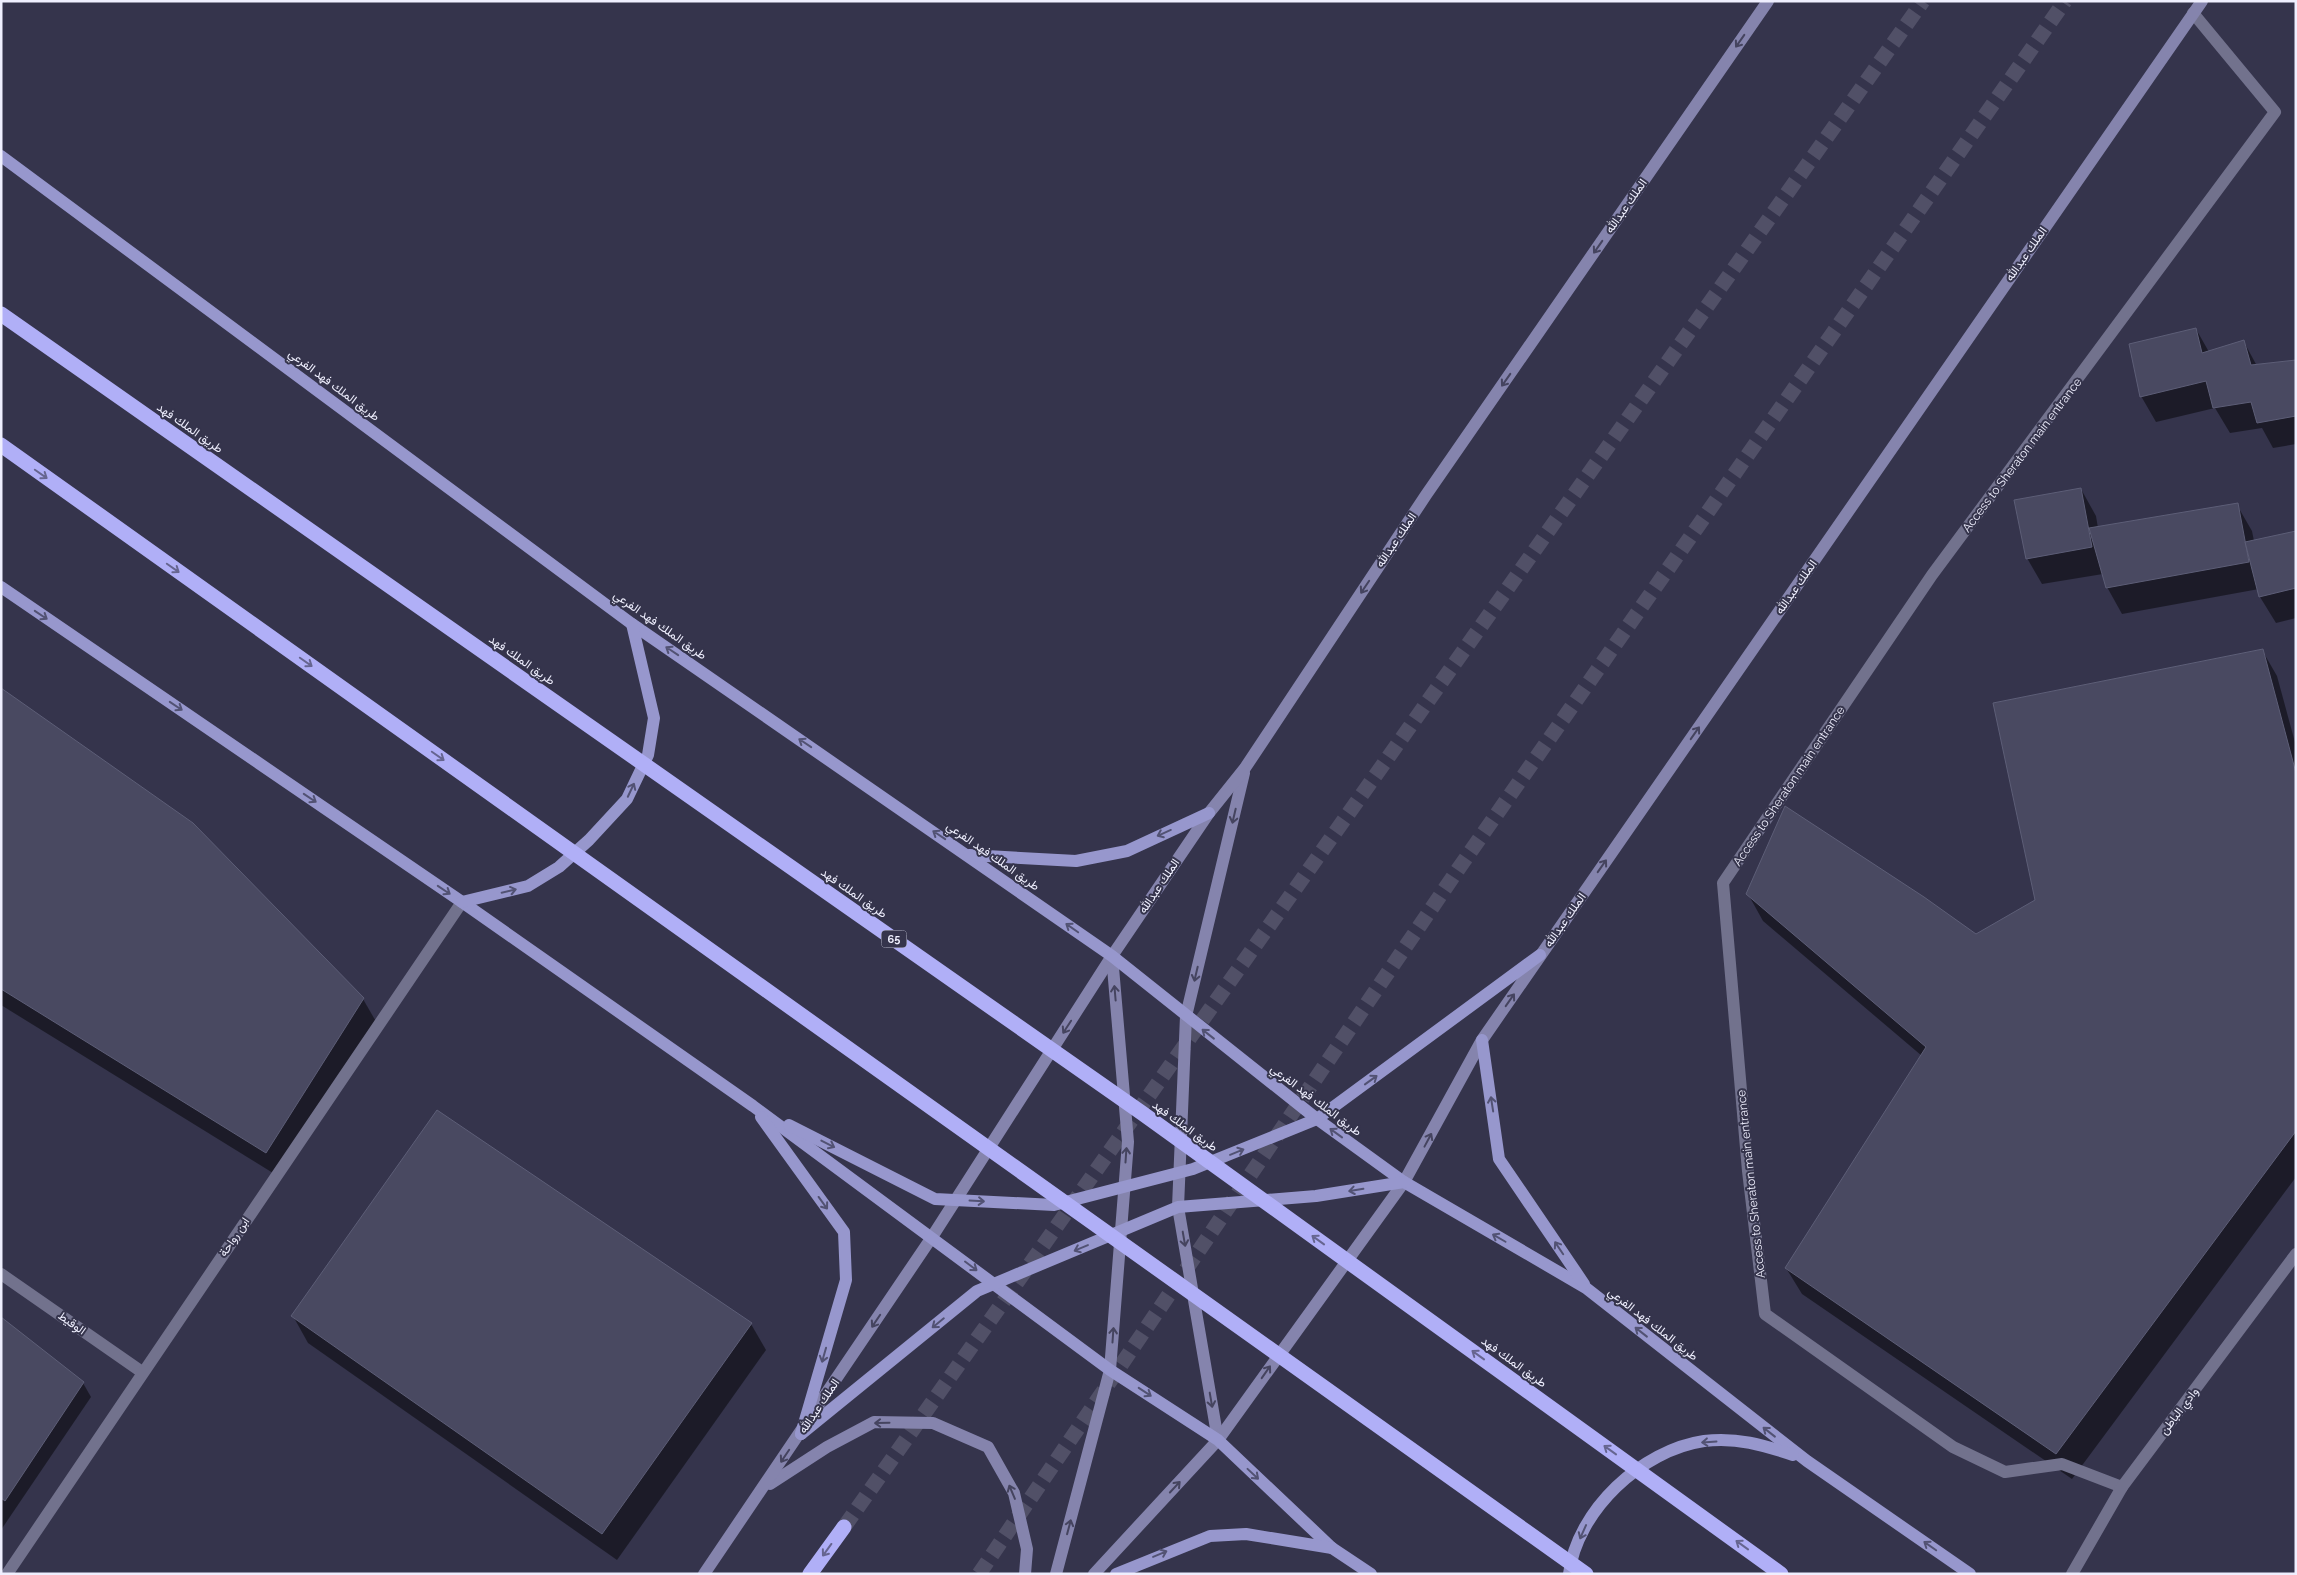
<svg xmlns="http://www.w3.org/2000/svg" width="2297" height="1575" viewBox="0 0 2297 1575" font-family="Raleway,Vazirmatn,sans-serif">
  <rect width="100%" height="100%" fill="#35344c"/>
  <!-- shadow -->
  <g fill="#0007">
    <path d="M2196 329 2209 352 2244 342 2257 366 2296 361V444L2273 448 2262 428 2230 433 2215 408 2156 422 2141 396Z"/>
    <path d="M2081 489 2096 516 2098 528 2237 505 2252 531 2254 541 2296 532V618L2276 623 2260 597 2259 589 2122 614 2107 587 2103 574 2042 584 2027 558Z"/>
    <path d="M2262 650 2277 676 2296 746V1177L2072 1479 1802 1294 1786 1268 1922 1056 1763 921 1748 894 1976 936 2037 901Z"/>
    <path d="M1 690 363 999 378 1025 281 1178 1 1005Z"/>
    <path d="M438 1112 751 1324 766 1350 617 1560 308 1343 293 1316Z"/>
    <path d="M1 1319 83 1383 91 1397 1 1530Z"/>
  </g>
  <!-- building -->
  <g fill="#494961" stroke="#5d5e77">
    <path d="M2196 328 2202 353 2244 340 2251 365 2296 360V416L2257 423 2251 402 2213 408 2206 381 2140 397 2129 344Z"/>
    <path d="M2081 488 2092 547 2026 559 2014 500Z"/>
    <path d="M2238 503 2249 562 2106 588 2089 528Z"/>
    <path d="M2296 531V588L2259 597 2245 542Z"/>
    <path d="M2263 649 2296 773V1131L2056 1454 1785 1268 1926 1047 1746 894 1785 806 1924 897 1976 934 2035 900 1993 703Z"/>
    <path d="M1 688 193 823 364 998 266 1153 1 989Z"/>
    <path d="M437 1110 752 1323 602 1534 291 1316Z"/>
    <path d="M1 1317 84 1382 5 1501 1 1498Z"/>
  </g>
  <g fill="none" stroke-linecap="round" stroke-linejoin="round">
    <!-- highway-tunnel -->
    <g stroke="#515067" stroke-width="15" stroke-dasharray="15 8" stroke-linecap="butt">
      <path d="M844 1527 1923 1"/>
      <path d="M979 1574 1459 868 2065 1"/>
    </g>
    <!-- lane -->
    <path stroke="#72728d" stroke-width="12" d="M2122 1487 2062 1464 2005 1472 1953 1447 1765 1314 1748 1171 1723 883 1932 575 2275 112 2193 13"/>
    <!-- street -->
    <g stroke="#72728d" stroke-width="12">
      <path d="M1 1274 142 1372"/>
      <path d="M7 1574 462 902"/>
      <path d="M2072 1574 2122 1487 2296 1254"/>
    </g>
    <!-- secondary -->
    <g stroke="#8584ad" stroke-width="12">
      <path d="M1218 1440 1178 1207 1186 1016 1244 773"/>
      <path d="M770 1484 827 1447 874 1422 933 1423 988 1447 1014 1493 1027 1549 1025 1574"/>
      <path d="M704 1574 932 1237 1112 956 1209 813 1245 768 1426 495 1768 1"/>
      <path d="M1056 1574 1110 1370 1128 1142 1112 956"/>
      <path d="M1094 1574 1218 1440 1404 1182 1482 1040 2202 1"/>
    </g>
    <!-- primary -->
    <g stroke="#9797cd" stroke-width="12">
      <path d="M1 156 632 624 1112 956 1317 1119 1404 1182 1586 1288 1807 1461 1970 1574"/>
      <path d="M1 587 462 902 753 1106 1110 1370 1218 1440 1332 1548 1371 1574"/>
      <path d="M969 855 1076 861 1127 851 1209 813"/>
      <path d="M462 902 528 886 559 867 589 840 627 799 648 755 654 718 632 624"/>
      <path d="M1482 1040 1499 1159 1584 1284"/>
      <path d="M761 1117 844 1232 846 1280 801 1434"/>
      <path d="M789 1125 935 1199 1054 1205 1193 1169 1317 1119 1540 955"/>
      <path d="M801 1434 977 1291 1178 1207 1316 1196 1404 1182"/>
      <path d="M1116 1574 1210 1536 1246 1534 1332 1548"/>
      <path d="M1569 1574C1577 1510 1642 1450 1704 1441 1737 1437 1763 1445 1793 1455"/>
    </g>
    <!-- highway -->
    <g stroke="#b0aff7" stroke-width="15">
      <path d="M1 314 1142 1113 1781 1574"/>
      <path d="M1 445 1586 1574"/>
      <path d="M810 1574 844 1527"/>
    </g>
  </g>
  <!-- one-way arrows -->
  <defs><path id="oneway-shaft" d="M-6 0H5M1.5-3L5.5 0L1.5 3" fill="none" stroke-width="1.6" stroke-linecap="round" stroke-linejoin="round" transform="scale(1.25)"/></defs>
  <g stroke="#45445f">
    <use href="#oneway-shaft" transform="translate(1740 41) rotate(125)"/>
    <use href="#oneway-shaft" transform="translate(1598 247) rotate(125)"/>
    <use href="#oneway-shaft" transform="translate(1506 380) rotate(125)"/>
    <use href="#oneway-shaft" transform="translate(1365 587) rotate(124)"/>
    <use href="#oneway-shaft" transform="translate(1695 733) rotate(-55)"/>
    <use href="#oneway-shaft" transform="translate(1234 816) rotate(103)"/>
    <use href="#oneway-shaft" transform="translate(1602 866) rotate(-55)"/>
    <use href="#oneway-shaft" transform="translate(1196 974) rotate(103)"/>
    <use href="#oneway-shaft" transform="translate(1115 993) rotate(-95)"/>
    <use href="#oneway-shaft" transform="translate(1510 1000) rotate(-55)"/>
    <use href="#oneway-shaft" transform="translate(1067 1027) rotate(123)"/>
    <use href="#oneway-shaft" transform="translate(1428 1140) rotate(-62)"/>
    <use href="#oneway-shaft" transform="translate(1126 1155) rotate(-86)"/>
    <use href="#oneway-shaft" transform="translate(1184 1239) rotate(80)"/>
    <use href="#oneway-shaft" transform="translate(876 1321) rotate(124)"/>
    <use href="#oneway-shaft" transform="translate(1113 1335) rotate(-86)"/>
    <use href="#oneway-shaft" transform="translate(1266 1372) rotate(-55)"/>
    <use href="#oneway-shaft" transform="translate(1211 1400) rotate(80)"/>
    <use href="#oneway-shaft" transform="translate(882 1423) rotate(179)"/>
    <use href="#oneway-shaft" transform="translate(785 1456) rotate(124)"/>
    <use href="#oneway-shaft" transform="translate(1175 1487) rotate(-47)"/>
    <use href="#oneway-shaft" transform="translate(1012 1492) rotate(-113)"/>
    <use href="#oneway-shaft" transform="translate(1069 1527) rotate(-75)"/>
  </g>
  <g stroke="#666590">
    <use href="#oneway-shaft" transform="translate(41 474) rotate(35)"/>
    <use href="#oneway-shaft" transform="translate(173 568) rotate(35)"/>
    <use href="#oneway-shaft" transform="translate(306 662) rotate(35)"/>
    <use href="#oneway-shaft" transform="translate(438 756) rotate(35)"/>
    <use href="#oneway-shaft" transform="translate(1318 1240) rotate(-144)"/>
    <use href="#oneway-shaft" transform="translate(1478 1355) rotate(-144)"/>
    <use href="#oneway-shaft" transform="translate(1610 1450) rotate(-144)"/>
    <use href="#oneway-shaft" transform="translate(1742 1545) rotate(-144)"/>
    <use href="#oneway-shaft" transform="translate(827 1550) rotate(126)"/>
  </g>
  <g stroke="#525273">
    <use href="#oneway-shaft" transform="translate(41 615) rotate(34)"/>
    <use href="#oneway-shaft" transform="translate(672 651) rotate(-146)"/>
    <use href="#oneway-shaft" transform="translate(176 706) rotate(34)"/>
    <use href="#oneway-shaft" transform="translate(805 743) rotate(-146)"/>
    <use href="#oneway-shaft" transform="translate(631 790) rotate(-65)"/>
    <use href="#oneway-shaft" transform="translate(310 798) rotate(34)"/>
    <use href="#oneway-shaft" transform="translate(1164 833) rotate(156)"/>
    <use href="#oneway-shaft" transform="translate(939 835) rotate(-146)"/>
    <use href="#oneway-shaft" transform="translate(444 890) rotate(34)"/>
    <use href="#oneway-shaft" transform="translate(509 891) rotate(-13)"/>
    <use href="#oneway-shaft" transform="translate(1072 928) rotate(-145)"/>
    <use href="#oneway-shaft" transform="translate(1208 1034) rotate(-142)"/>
    <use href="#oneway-shaft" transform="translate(1371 1080) rotate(-36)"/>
    <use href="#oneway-shaft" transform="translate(1492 1104) rotate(-99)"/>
    <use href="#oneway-shaft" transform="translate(1336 1133) rotate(-144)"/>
    <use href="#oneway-shaft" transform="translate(828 1144) rotate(27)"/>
    <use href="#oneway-shaft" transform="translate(1237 1152) rotate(-22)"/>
    <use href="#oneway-shaft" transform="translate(1356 1190) rotate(171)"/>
    <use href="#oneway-shaft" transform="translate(977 1201) rotate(3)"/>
    <use href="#oneway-shaft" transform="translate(823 1203) rotate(54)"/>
    <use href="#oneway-shaft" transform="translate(1499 1238) rotate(-150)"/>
    <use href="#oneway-shaft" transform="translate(1081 1248) rotate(157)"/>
    <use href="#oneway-shaft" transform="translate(1559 1248) rotate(-124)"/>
    <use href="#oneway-shaft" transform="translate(971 1266) rotate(37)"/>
    <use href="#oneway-shaft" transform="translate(938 1323) rotate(141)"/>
    <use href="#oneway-shaft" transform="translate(1641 1332) rotate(-142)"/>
    <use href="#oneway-shaft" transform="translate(824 1355) rotate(106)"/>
    <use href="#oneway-shaft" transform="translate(1145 1392) rotate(33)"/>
    <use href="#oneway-shaft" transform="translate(1769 1432) rotate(-142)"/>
    <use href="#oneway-shaft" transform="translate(1709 1442) rotate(176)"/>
    <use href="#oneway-shaft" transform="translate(1253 1474) rotate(43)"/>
    <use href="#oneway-shaft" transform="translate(1583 1532) rotate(114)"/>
    <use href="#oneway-shaft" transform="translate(1930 1546) rotate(-145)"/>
    <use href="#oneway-shaft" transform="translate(1160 1554) rotate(-23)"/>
  </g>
  <g text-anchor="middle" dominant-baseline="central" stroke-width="4" stroke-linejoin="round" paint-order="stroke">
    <!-- shield labels -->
    <rect fill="#35344c" stroke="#b7b7c9" stroke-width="1" x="881.5" y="930.5" width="25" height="17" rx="4"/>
    <g font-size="11" font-weight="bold" fill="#efeffe">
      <text x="894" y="939">65</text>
    </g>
    <!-- street labels -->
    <g font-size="12" fill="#efeffe" stroke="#35344c">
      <text transform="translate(1626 206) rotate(-55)">الملك عبدالله</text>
      <text transform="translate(2026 254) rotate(-55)">الملك عبدالله</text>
      <text transform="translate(334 385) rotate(37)">طريق الملك فهد الفرعي</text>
      <text transform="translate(190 428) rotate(35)">طريق الملك فهد</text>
      <text transform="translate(2022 455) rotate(-53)">Access to Sheraton main entrance</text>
      <text transform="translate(1396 540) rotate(-56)">الملك عبدالله</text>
      <text transform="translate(1796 587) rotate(-55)">الملك عبدالله</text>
      <text transform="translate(660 625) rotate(35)">طريق الملك فهد الفرعي</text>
      <text transform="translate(522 660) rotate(35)">طريق الملك فهد</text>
      <text transform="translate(1789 786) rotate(-56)">Access to Sheraton main entrance</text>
      <text transform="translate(993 856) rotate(35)">طريق الملك فهد الفرعي</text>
      <text transform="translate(1159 886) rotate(-56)">الملك عبدالله</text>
      <text transform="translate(854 893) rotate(35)">طريق الملك فهد</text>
      <text transform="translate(1565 920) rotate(-55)">الملك عبدالله</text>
      <text transform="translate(1316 1100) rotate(37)">طريق الملك فهد الفرعي</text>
      <text transform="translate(1185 1126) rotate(36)">طريق الملك فهد</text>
      <text transform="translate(1751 1184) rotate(-96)">Access to Sheraton main entrance</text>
      <text transform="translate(234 1237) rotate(-56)">ابن رواحة</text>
      <text transform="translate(72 1323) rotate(35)">الوقيط</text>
      <text transform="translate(1653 1324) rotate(38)">طريق الملك فهد الفرعي</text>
      <text transform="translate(1514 1362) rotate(36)">طريق الملك فهد</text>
      <text transform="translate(819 1406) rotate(-56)">الملك عبدالله</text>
      <text transform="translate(2179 1411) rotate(-53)">وادي الباطن</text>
    </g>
  </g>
  <!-- border -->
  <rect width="2297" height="1575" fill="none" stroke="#efeffe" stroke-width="5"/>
</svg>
